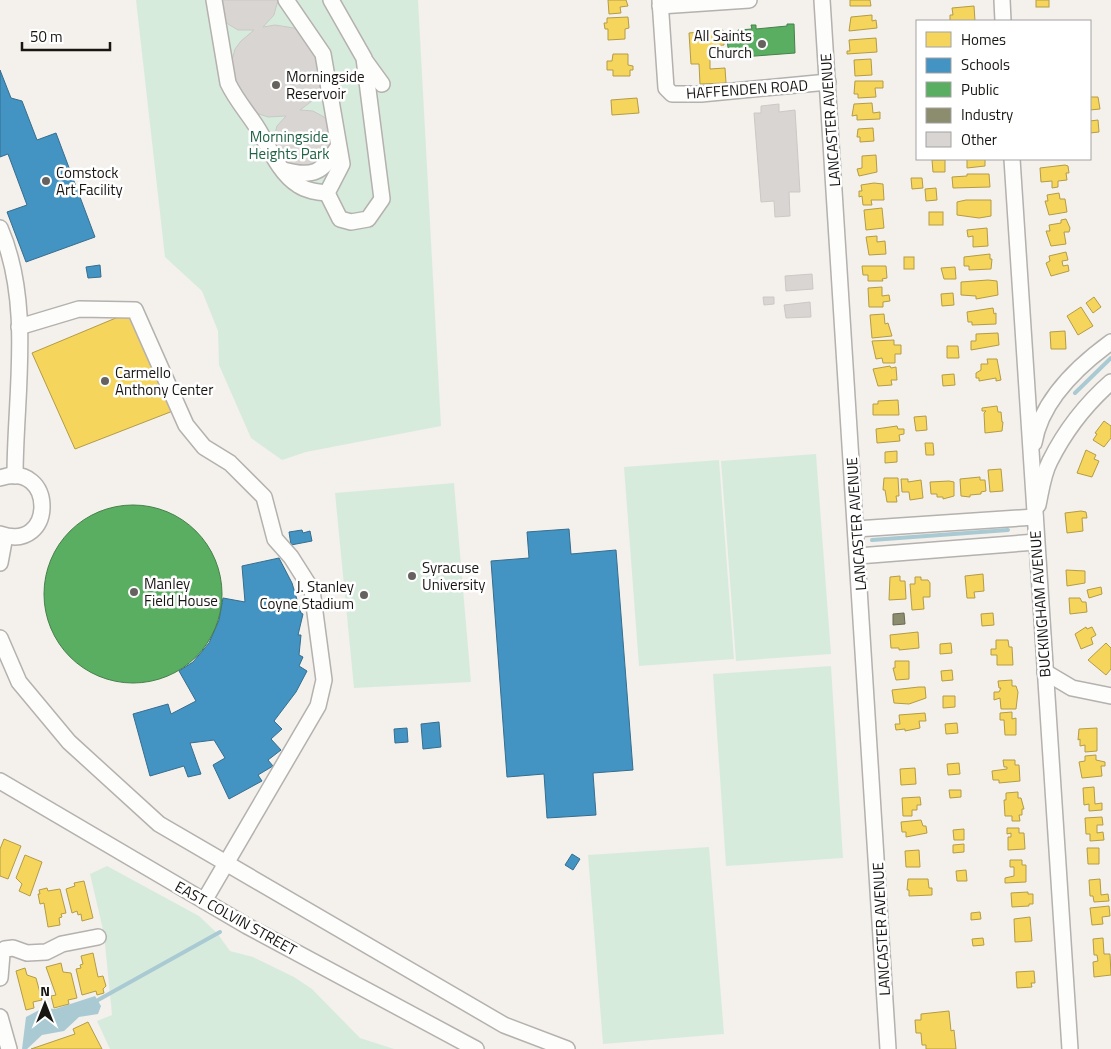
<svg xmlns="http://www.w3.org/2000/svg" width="1111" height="1049" viewBox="0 0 1111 1049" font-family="'Titillium Web',sans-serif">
  <rect width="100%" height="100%" fill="#f4f0ec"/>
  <!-- green -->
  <g fill="#d7ebdd">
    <path d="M136 0H418L441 426 306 452 282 460 251 438 219 365 218 331 202 291 165 257Z"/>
    <path d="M816 454 831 654 736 661 721 461Z"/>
    <path d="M719 460 734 659 639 666 624 467Z"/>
    <path d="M454 483 471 682 354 688 335 493Z"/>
    <path d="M831 666 843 858 726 866 713 674Z"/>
    <path d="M709 847 724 1034 603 1044 588 855Z"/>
    <path d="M107 866 199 916 217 933 230 951 253 957 294 977 312 989 360 1038 394 1049H110L97 1021 112 1015 104 934 90 874Z"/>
  </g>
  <!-- water -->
  <path fill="#a9cad3" d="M95 996 101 1006 98 1014 79 1017 64 1031 42 1035 27 1049H22L26 1017 43 1008 55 1009Z"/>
  <!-- homes -->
  <g fill="#f6d55c" stroke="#b39c46">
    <path d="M608 0H626L628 6 620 7 621 13 609 14Z"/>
    <path d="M850 0H870L871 6H850Z"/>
    <rect x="1036" y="0" width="13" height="7"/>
    <path d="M974 6 975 21H950V15H953L952 8Z"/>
    <path d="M872 15V21L876 20 877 28 849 31 851 17Z"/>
    <path d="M628 17 629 28 625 29V39L608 40V29H605L604 23H607V18Z"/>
    <path d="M723 30 724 45 710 46V69L725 68 726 83 700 84 699 64H691L689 33Z"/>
    <path d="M876 38 877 52 847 54V51H850L849 40Z"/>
    <path d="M613 54H628V65L633 66V70H630V76H613V70H607V61H612Z"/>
    <path d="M871 59 872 75 855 76 854 60Z"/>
    <path d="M855 81H883V88H875L876 97 858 98V94H854Z"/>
    <path d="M1090 97H1098L1100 109 1090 110Z"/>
    <path d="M637 98 639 113 612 115 611 100Z"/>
    <path d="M872 103 873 113 880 112V119L857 120V115L852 116 854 104Z"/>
    <path d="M1098 120 1099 132 1090 133V121Z"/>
    <path d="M873 128 874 141 860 142V137H857L858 129Z"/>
    <path d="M876 155 877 172 859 176 857 169 862 168V156Z"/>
    <path d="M967 159H985V166L967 168Z"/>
    <path d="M932 160H945V172H933Z"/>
    <path d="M1065 165 1068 166 1069 173H1066L1067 180 1058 181V187L1052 188V181L1041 182 1040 168Z"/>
    <path d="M967 174H989L990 187 953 188 952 177 967 176Z"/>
    <path d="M911 178H922L923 188 912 189Z"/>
    <path d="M874 183 883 184 884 200H871L872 205H863L862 196 859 197V191H862L861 185Z"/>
    <path d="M936 188 937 200 926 201 925 189Z"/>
    <path d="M1059 193 1060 199H1065L1067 212 1049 215 1045 201H1048L1047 195Z"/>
    <path d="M966 200H991V216L979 218 957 215V202Z"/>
    <path d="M882 208 884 228 866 230 864 210Z"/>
    <rect x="929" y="212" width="14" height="13"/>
    <path d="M1066 219 1070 228 1069 232H1064L1066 244 1051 246 1046 231H1050L1049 225 1061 223V220Z"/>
    <path d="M987 228 988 246 973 247V236L968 237 967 230Z"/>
    <path d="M877 236V242L885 241 886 254 869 255 866 237Z"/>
    <path d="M1066 252 1068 260 1062 261 1063 266 1068 265 1069 271 1051 276 1046 263 1050 261 1049 256Z"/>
    <path d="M990 254V259H992L991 269 969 270V266H964V257Z"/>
    <rect x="904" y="257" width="10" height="12"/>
    <path d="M862 266H886L887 278 882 279 883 281H868V275H863Z"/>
    <path d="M955 267 956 279H944L941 268Z"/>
    <path d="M988 280 997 281 998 295 976 299V296L961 295V282Z"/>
    <path d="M882 287V296L889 295 890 301 883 302V307H869L868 288Z"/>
    <path d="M953 293 954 305 942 306 941 294Z"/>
    <path d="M1094 297 1101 307 1093 313 1086 303Z"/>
    <path d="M1081 307 1093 326 1078 335 1067 316Z"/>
    <path d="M993 308 994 314 996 313V324L972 325V322H968L967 312Z"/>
    <path d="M135 310 178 409 75 449 32 353Z"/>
    <path d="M884 314 885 324 888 323 892 336 872 338 870 315Z"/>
    <path d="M1065 331 1066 349H1051L1050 332Z"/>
    <path d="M998 333 999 345 971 350V341H976V334Z"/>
    <path d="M894 340V345H901V354H895V363H883L882 358 876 359 872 341Z"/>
    <path d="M947 346H958L959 358H947Z"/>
    <path d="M987 359H997L1001 380 996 381V378L979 381V378H976V373L981 370V364H988Z"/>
    <path d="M890 366 891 368 896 367 897 380H891L892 385 878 386 873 369Z"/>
    <path d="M954 374 955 385 943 386 942 375Z"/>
    <path d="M898 400 899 415H873V404H878V401Z"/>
    <path d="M997 406 998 412H1001L1002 422H1003L1002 431 985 433 984 413 986 411H982V408Z"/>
    <path d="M926 416 927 430 916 431 914 417Z"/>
    <path d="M1104 421 1111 426V438L1104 447 1093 440 1097 434 1095 433Z"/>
    <path d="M897 426 898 429H904V434L899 435 900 441 877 443 876 429Z"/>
    <path d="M925 443H933L934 455H926Z"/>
    <path d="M1086 450 1096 455 1094 459 1099 461 1092 477 1077 473Z"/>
    <path d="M897 451V462L885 463V452Z"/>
    <path d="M1001 469 1003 491 990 492 988 470Z"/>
    <path d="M980 477V480H985L986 491 981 492V494L970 495V497L961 496 960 479Z"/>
    <path d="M884 478H898L899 496H896L897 502H887L885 490H883Z"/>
    <path d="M901 479H908V482L921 480 923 498 910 500 909 492H902Z"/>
    <path d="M949 481 954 482V496L943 499V497H937V494H931L930 482Z"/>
    <path d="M1081 511 1086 512 1087 518H1082L1083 531 1067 533 1065 513Z"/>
    <path d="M1066 570 1085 571V583L1067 586Z"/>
    <path d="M983 574 984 591 974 592 975 598H967L965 576Z"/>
    <path d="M900 576V581H905L906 599 889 600 890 577Z"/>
    <path d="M915 577H921V580H928L930 583V597H923L924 609 912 610 910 584H915Z"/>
    <path d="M1101 587 1102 594 1089 598 1087 590Z"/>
    <path d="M1069 598H1080L1082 602H1086L1087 612 1070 614Z"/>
    <path d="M993 613 994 625 982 626 981 614Z"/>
    <path d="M1086 627 1087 629 1092 627 1096 635 1091 638 1093 644 1081 649 1075 634Z"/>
    <path d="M918 632 919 648 899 650V648H891L890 635Z"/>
    <path d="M996 640H1008L1009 647H1012L1013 665H997V655H991V649H996Z"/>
    <path d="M951 643 952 653 940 654V644Z"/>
    <path d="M1106 643 1111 648V669L1106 675 1088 660Z"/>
    <path d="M895 661H909V679L896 680 893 668H895Z"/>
    <path d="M952 670 953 680 942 681 941 671Z"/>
    <path d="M1012 680V686H1016L1018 692 1016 709H1001L1000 698 994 700V692H999L1001 688H999L998 681Z"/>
    <path d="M919 687H925L926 698 909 704 894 703 892 690Z"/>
    <path d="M943 696H955V707L943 708Z"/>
    <path d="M1012 712V719L1016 718V735H1005L1004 720H1000V713Z"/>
    <path d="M925 713 926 721H919L920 728 905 731V729L896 730 895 724H900L899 715Z"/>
    <path d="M957 723 958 733 946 734 945 724Z"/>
    <path d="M1097 728V751L1085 752V745L1080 746V739L1078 740 1079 729Z"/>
    <path d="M1096 755V760L1105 762V766H1101L1102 776 1082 778 1079 762 1085 761V756Z"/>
    <path d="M1003 760H1015V765H1019L1020 781 999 783V780H993L992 771 1007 769V767H1004Z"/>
    <path d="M959 763 960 774 948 775 947 764Z"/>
    <path d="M915 768 916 784 901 785 900 769Z"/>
    <path d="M1094 787 1095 804 1102 803V810L1089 811V804L1084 805 1083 788Z"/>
    <path d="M949 790H961V797L950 798Z"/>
    <path d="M1018 792V798H1021L1024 809H1022V815H1019L1020 821H1012V816H1005L1004 800H1006V793Z"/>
    <path d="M920 797 921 805H917V810H912V816H903L902 798Z"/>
    <path d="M1102 817 1103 825H1097V833L1103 832 1104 840 1090 841V834H1086L1085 818Z"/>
    <path d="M921 820 923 826H926L927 833 906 837V832H902L901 822Z"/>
    <path d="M1007 828H1019V833H1024L1025 849 1008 850V837H1011V833L1007 834Z"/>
    <path d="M964 829V840H954L953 830Z"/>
    <path d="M4 839 21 846 8 879 0 876V849Z"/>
    <path d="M964 844V852L953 853V845Z"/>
    <path d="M1087 848H1099V864H1088Z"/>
    <path d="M919 850 920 867H906L905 851Z"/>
    <path d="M25 855 42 862 30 896 19 891 22 884 16 878Z"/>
    <path d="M1010 860H1022V865H1026V882L1005 883V878L1014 876V867H1010Z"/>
    <path d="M966 870 967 881H957L956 871Z"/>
    <path d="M908 879H928L929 888H932V895L909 896V890H907Z"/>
    <path d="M1100 879 1101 895 1108 894 1109 901 1094 902 1093 896H1090L1089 880Z"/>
    <path d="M84 881 93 918 82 921 81 914 78 915 77 911 72 913 66 889 75 886 74 883Z"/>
    <path d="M47 888 48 891 60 889 66 913 61 914 62 917 59 918 60 925 48 927 44 903 40 904 38 894H40L39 890Z"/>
    <path d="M1028 892V894H1033V904H1029V906L1012 907 1011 893Z"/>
    <path d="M1109 906 1110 916 1102 917 1103 924 1092 925 1090 908Z"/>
    <path d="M980 912 981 919 971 920V913Z"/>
    <path d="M1030 917 1032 941 1015 942 1014 919Z"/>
    <path d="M983 938 984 945 973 946 972 939Z"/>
    <path d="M1103 938 1104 954H1110L1111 975 1094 977 1093 962 1098 961 1097 955H1094L1093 939Z"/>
    <path d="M93 953 98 977 103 976 106 986 103 989 104 993 97 995 96 991 82 995 76 969 81 968 80 965 83 964 81 956Z"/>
    <path d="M61 963 63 972 71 973 77 998 68 1000 69 1004 54 1008 51 996 56 995 46 967Z"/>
    <path d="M25 968 27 975 36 978 42 1000 33 1002 34 1008 26 1010 16 971Z"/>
    <path d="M1034 971 1035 983H1031L1032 987 1017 988 1016 972Z"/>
    <path d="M949 1011 951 1031 954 1030 956 1049H926V1045H922L921 1033H916L915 1020H921V1014Z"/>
    <path d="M88 1022 102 1049H31L75 1034 73 1029Z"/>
  </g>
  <!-- schools -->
  <g fill="#4393c3" stroke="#366e8e">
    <path d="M0 70 11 98 22 101 37 140 56 133 95 237 26 262 7 212 27 205 8 154 0 157Z"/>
    <path d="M100 265 101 277 88 278 86 267Z"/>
    <path d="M569 529 571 554 616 550 633 770 593 773 596 815 547 818 544 774 507 777 491 561 529 558 527 532Z"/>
    <path d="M302 530 303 533 310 531 312 541 291 545 289 532Z"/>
    <path d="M279 558 292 583 301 613 303 614 298 635H301L299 655 303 657 299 666 307 671 296 692 274 721 282 729 271 739 281 750 268 760 273 766 258 775 262 781 229 799 213 765 225 758 214 740 190 743 201 774 188 777 184 766 150 776 133 714 168 704 171 714 196 701 179 671 193 662 209 643 219 620 223 598 245 602 242 566Z"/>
    <path d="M439 722 441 747 423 749 421 724Z"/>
    <path d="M407 728 408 742 395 743 394 729Z"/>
    <path d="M572 854 580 859 573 870 565 865Z"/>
  </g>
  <!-- public -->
  <g fill="#5aae61" stroke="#46804a">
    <path d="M787 24H794L795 53 729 58 727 38 738 39V30L752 29 751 25H756V29L787 26Z"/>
    <circle cx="133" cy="594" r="89"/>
  </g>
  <!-- industry -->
  <path fill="#8c8c6e" stroke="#696953" d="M904 613 905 624 893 625V614Z"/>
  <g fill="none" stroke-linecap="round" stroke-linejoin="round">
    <!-- stream -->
    <g stroke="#a9cad3" stroke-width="4">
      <path d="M1075 393 1111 358"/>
      <path d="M872 540 1008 530"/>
      <path d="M98 1000 220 932"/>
    </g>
  </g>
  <!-- building -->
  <g fill="#d8d5d2" stroke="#cbc8c6">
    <path d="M217 0H278L274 15 263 27 275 25 294 28 302 33 316 46 321 84 312 101 300 110 313 111 324 117 328 121 335 138 318 168 284 164 274 143V137L277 126 286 116 268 117 259 114 243 103 230 68 235 49 241 41 254 30H238L228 24 224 20Z"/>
    <path d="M779 104V112L795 110 800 192H789L790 216 775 217 774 201 761 202 754 113H761V106Z"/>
    <path d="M812 274 813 289 786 291 785 276Z"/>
    <path d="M763 297H774V304L764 305Z"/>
    <path d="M810 302 811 317 786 318 784 305Z"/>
  </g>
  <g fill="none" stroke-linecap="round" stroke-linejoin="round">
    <defs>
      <g id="minor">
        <path d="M214 0 228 83C236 100 248 113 258 129 269 147 279 173 298 185 307 191 317 192 327 193"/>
        <path d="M286 0 323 54 342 164 327 193"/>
        <path d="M660 0 666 88 672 94H701L828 82"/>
        <path d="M822 0 888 1049"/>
        <path d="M1002 0 1003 21"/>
        <path d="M660 6 749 0"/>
        <path d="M366 62 382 84"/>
        <path d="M1012 159 1070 1049"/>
        <path d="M283 170C313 178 322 173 338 147"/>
        <path d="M327 193 340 219 351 222 368 219 382 199 364 58 331 0"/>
        <path d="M0 228C33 304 15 395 15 476"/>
        <path d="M19 327 79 309 135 310 186 425 204 447 230 463 264 497 275 539 291 557 312 590 324 680 318 706 204 901"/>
        <path d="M1034 443C1041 401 1078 366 1111 342"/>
        <path d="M0 478C56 459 56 554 0 534"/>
        <path d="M1038 505C1041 491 1043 474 1050 461 1065 431 1086 404 1111 382"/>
        <path d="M856 529 1035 517"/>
        <path d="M858 556 1036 542"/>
        <path d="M0 563 5 536"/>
        <path d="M0 638 19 682 69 742 159 824 504 1025 567 1049"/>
        <path d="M1045 672 1072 688 1111 696"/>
        <path d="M0 781 247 926 476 1049"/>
        <path d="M0 978 2 954 5 949 13 948 27 953 46 952 62 944 98 937"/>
        <path d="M0 1017 9 1049"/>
      </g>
    </defs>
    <!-- minor casing -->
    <use href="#minor" stroke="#b4b1ae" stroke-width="18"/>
    <!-- minor -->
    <use href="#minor" stroke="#fdfdfc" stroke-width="15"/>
  </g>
  <!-- markers -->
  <g fill="#65625f" stroke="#fff" stroke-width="2">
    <circle cx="762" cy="44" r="5"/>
    <circle cx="276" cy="85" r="5"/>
    <circle cx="46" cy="181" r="5"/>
    <circle cx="105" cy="381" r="5"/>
    <circle cx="412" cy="576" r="5"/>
    <circle cx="134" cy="592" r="5"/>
    <circle cx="364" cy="595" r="5"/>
  </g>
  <g text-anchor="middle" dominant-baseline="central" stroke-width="5" stroke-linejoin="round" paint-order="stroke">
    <!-- poi labels -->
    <g font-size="15" fill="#181613" stroke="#fff" text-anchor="start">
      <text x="752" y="35" text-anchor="end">All Saints<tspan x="752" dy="17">Church</tspan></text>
      <text x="286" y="76">Morningside<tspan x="286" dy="17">Reservoir</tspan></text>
      <text x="56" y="172">Comstock<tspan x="56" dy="17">Art Facility</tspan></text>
      <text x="115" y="372">Carmello<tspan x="115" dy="17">Anthony Center</tspan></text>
      <text x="422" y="567">Syracuse<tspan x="422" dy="17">University</tspan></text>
      <text x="144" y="583">Manley<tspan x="144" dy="17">Field House</tspan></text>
      <text x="354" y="586" text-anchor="end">J. Stanley<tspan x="354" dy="17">Coyne Stadium</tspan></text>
    </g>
    <!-- street labels -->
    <g font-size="15" fill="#181613" stroke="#fff">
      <text transform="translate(747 89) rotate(-4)">HAFFENDEN ROAD</text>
      <text transform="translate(830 120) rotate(-94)">LANCASTER AVENUE</text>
      <text transform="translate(856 524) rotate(-94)">LANCASTER AVENUE</text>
      <text transform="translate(1040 604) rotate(-94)">BUCKINGHAM AVENUE</text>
      <text transform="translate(236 918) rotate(29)">EAST COLVIN STREET</text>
      <text transform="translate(881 929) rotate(-93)">LANCASTER AVENUE</text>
    </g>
    <!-- park labels -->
    <g font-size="15" fill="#206345" stroke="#fff">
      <text x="289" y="136">Morningside<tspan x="289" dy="17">Heights Park</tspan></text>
    </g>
  </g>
  <!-- legend -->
  <rect x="916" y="20" width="175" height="140" fill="#ffffff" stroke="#a3a2a1"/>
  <rect x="926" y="32" width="25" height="15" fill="#f6d55c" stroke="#a3a2a1"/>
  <text x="961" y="45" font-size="15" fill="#181613">Homes</text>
  <rect x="926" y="58" width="25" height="15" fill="#4393c3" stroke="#a3a2a1"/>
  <text x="961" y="70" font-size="15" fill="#181613">Schools</text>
  <rect x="926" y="82" width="25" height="15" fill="#5aae61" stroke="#a3a2a1"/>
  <text x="961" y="95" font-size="15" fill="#181613">Public</text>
  <rect x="926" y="108" width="25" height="15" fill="#8c8c6e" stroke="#a3a2a1"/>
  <text x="961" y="120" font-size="15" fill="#181613">Industry</text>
  <rect x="926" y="132" width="25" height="15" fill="#d8d5d2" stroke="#a3a2a1"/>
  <text x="961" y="145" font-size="15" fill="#181613">Other</text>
  <!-- north arrow -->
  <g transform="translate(45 1004)" stroke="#ffffff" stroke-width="4" paint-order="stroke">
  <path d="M0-4L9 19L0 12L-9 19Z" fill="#181613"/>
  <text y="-8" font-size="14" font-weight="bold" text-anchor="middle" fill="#181613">N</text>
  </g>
  <!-- scale -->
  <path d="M22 42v8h88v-8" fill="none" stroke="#181613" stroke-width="2.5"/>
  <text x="30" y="42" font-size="15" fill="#181613" stroke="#ffffff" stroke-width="4" paint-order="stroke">50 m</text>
</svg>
